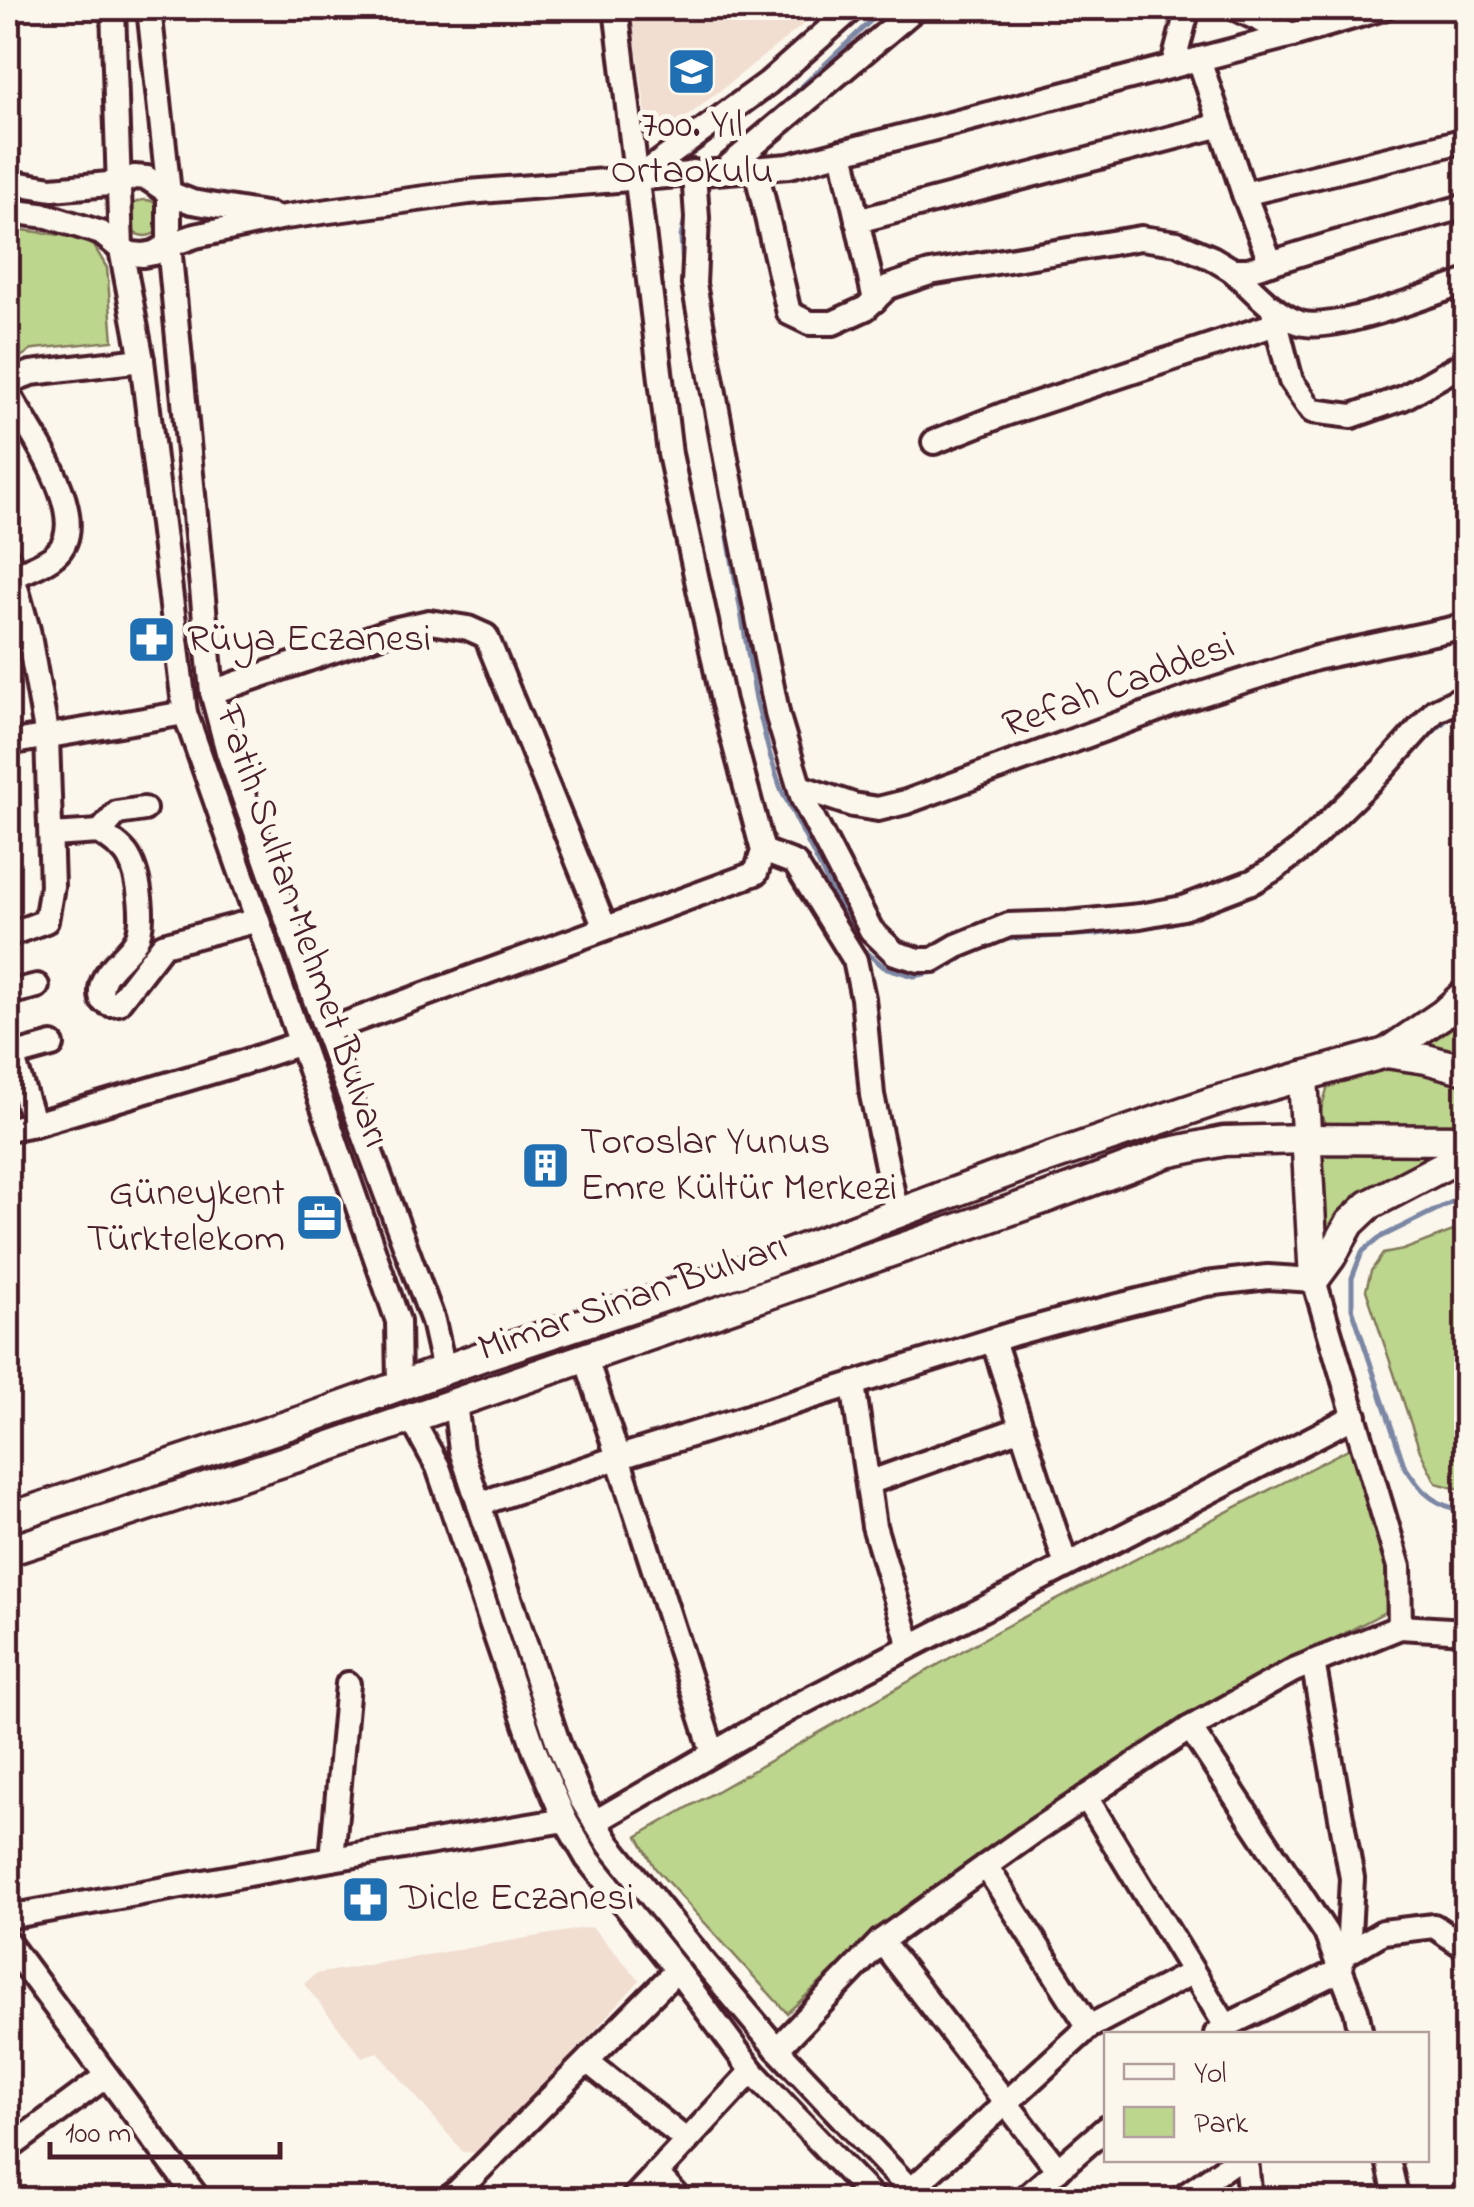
<svg xmlns="http://www.w3.org/2000/svg" width="1474" height="2207" viewBox="0 0 1474 2207" font-family="'Indie Flower',sans-serif">
  <rect width="100%" height="100%" fill="#fbf7ec"/>
  <filter id="ink" filterUnits="userSpaceOnUse"><feTurbulence type="fractalNoise" baseFrequency=".01" numOctaves="2"/><feDisplacementMap in="SourceGraphic" scale="20" xChannelSelector="R" yChannelSelector="G"/><feConvolveMatrix kernelMatrix="1 2 1 2 8 2 1 2 1" color-interpolation-filters="sRGB"/></filter>
  <g filter="url(#ink)">
    <!-- built -->
    <g fill="#f1ded1">
      <path d="M631 8H824L659 139 649 135Z"/>
      <path d="M592 1927 640 1980 483 2153 463 2152 378 2052 362 2057 304 1984 315 1974Z"/>
    </g>
    <!-- green -->
    <g fill="#bcd68d" stroke="#837a5c" stroke-width="2.5">
      <circle cx="145" cy="218" r="18"/>
      <path d="M8 228 90 239 107 268 113 341 34 349 8 364Z"/>
      <path d="M1466 1013V1055L1425 1047Z"/>
      <path d="M1393 1067 1466 1079V1127L1326 1125 1320 1113 1327 1089 1353 1076Z"/>
      <path d="M1446 1151 1318 1250 1311 1155Z"/>
      <path d="M1466 1226V1488H1454L1436 1483 1420 1451 1366 1290 1371 1271 1383 1254 1403 1250Z"/>
      <path d="M1350 1448 1386 1568 1387 1611 1194 1712 886 1923 787 2013 655 1868 638 1836 999 1630Z"/>
    </g>
    <g fill="none" stroke-linecap="round" stroke-linejoin="round">
      <!-- stream -->
      <g stroke="#7b87a5" stroke-width="5">
        <path d="M774 113 884 8"/>
        <path d="M684 285 681 237 686 214"/>
        <path d="M705 404 756 699 769 752 781 789 860 947 884 967 914 976 940 971 975 950"/>
        <path d="M1420 744 1452 715 1466 709"/>
        <path d="M1004 939 1097 934 1173 923 1186 918"/>
        <path d="M1466 1195 1379 1238 1362 1252 1352 1278V1308L1404 1465C1420 1489 1427 1500 1455 1509L1466 1503"/>
      </g>
      <defs>
        <g id="minor">
          <path d="M113 8 121 249 142 360 185 713 398 1321 399 1386"/>
          <path d="M149 8 169 193V245L212 692 228 752 326 1031 433 1321 444 1370"/>
          <path d="M1235 8 1292 35"/>
          <path d="M1199 59 1244 194 1271 263"/>
          <path d="M1173 65 1188 8"/>
          <path d="M842 152 875 300"/>
          <path d="M756 169 789 313 810 323H833L866 308 888 287 930 273 1141 238 1177 243 1212 258 1232 270H1248L1332 244 1466 206"/>
          <path d="M723 171 916 8"/>
          <path d="M694 172 697 218 694 284 727 464 778 717 803 799 871 930 895 953 919 960H933L957 946 1009 925 1068 923 1140 916 1183 908 1254 881 1274 869 1302 848 1382 770 1435 711 1466 696"/>
          <path d="M638 178 768 83 853 8"/>
          <path d="M8 182 52 189 120 183 134 177 147 178 169 193 192 202 271 215"/>
          <path d="M1244 194 1466 140"/>
          <path d="M8 211 48 216 101 233 121 249 132 254 143 255 154 253 169 245 195 236 285 217 469 192 789 166 1292 35 1383 8"/>
          <path d="M857 221 1221 125"/>
          <path d="M1232 270C1252 288 1273 314 1300 323 1333 333 1431 294 1466 282"/>
          <path d="M1272 307 1291 381 1312 411 1352 416 1403 398 1466 362"/>
          <path d="M8 382 31 373 142 360"/>
          <path d="M8 393C27 428 96 520 55 555 44 565 25 570 13 577"/>
          <path d="M934 442 1005 414 1276 324"/>
          <path d="M8 559 28 630 47 737 52 886 46 921 8 935"/>
          <path d="M212 692 393 630 429 622 468 628 486 636 605 928"/>
          <path d="M8 743 185 713"/>
          <path d="M800 787 853 805 878 809 906 802 1189 698 1316 658 1466 626"/>
          <path d="M100 832 117 813 144 809"/>
          <path d="M51 835 100 832C109 839 124 848 129 858 139 875 147 925 135 942 123 961 95 974 102 1000L109 1004 118 1003 163 945 258 920"/>
          <path d="M763 851 795 863 855 960 863 998 872 1095 897 1214"/>
          <path d="M8 993 37 986"/>
          <path d="M326 1031 756 873 763 851 723 701 670 454 616 8"/>
          <path d="M8 1043 34 1124"/>
          <path d="M12 1056 52 1045"/>
          <path d="M8 1129 34 1124 241 1063 301 1043"/>
          <path d="M993 1340 1066 1565"/>
          <path d="M586 1358 713 1753"/>
          <path d="M853 1384 874 1526 910 1646"/>
          <path d="M455 1403 461 1450 558 1743 581 1799 609 1844 698 1955 777 2049 920 2200"/>
          <path d="M411 1418 438 1467 535 1751 565 1820 587 1858 677 1970 752 2071 875 2200"/>
          <path d="M868 1483 1022 1428"/>
          <path d="M479 1504 617 1458 1012 1334 1082 1315 1206 1284 1268 1277 1314 1280 1399 1567 1400 1627"/>
          <path d="M1190 1728 1326 1933 1356 2010 1361 2034"/>
          <path d="M1086 1797 1226 2026"/>
          <path d="M595 1822 788 1710 1355 1416"/>
          <path d="M332 1859 348 1684"/>
          <path d="M986 1866 1089 2027"/>
          <path d="M8 1917 332 1859 565 1820"/>
          <path d="M881 1941 1058 2170"/>
          <path d="M8 1943 199 2200"/>
          <path d="M1339 1958 1383 1932 1434 1926 1466 1948"/>
          <path d="M1216 2034 1226 2026 1340 1970 1349 1935 1352 1878 1313 1662"/>
          <path d="M777 2049 881 1941 1032 1833 1190 1728 1294 1670 1400 1627 1466 1631"/>
          <path d="M588 2062 687 2141"/>
          <path d="M8 2149 106 2076"/>
          <path d="M1246 2160 1250 2200"/>
          <path d="M1388 2160 1397 2200"/>
          <path d="M656 2173 681 2200"/>
          <path d="M911 2190 1089 2027 1191 1973"/>
          <path d="M446 2200 458 2191 677 1970"/>
          <path d="M632 2200 752 2071"/>
          <path d="M1023 2200 1106 2128"/>
          <path d="M1179 2200 1236 2160"/>
        </g>
        <g id="major">
          <path d="M1386 1053 1443 1014 1466 993"/>
          <path d="M1303 1076 1314 1280"/>
          <path d="M1314 1280 1331 1257 1350 1223 1369 1205 1466 1154"/>
          <path d="M8 1518 310 1418 483 1356 748 1269 1027 1165 1212 1102 1386 1053 1426 1059 1466 1070"/>
          <path d="M8 1551 319 1450 1043 1199 1166 1153 1224 1141 1305 1139 1466 1140"/>
        </g>
      </defs>
      <!-- minor casing -->
      <use href="#minor" stroke="#4a1f2b" stroke-width="30"/>
      <!-- major casing -->
      <use href="#major" stroke="#4a1f2b" stroke-width="35"/>
      <!-- minor -->
      <use href="#minor" stroke="#fbf7ec" stroke-width="22"/>
      <!-- major -->
      <use href="#major" stroke="#fbf7ec" stroke-width="28"/>
    </g>
  </g>
  <!-- icons -->
  <defs>
    <symbol id="school-square" viewBox="-11 -11 22 22"><rect x="-9" y="-9" width="18" height="18" rx="4" fill="#1f6fb2" stroke="#fbf7ec"/><path d="M0-5L7-2L0 1L-7-2ZM-4 1L0 2.5L4 1V4Q0 6-4 4Z" fill="#fff"/></symbol>
    <symbol id="pharmacy-square" viewBox="-11 -11 22 22"><rect x="-9" y="-9" width="18" height="18" rx="4" fill="#1f6fb2" stroke="#fbf7ec"/><path d="M-2-6h4v4h4v4h-4v4h-4v-4h-4v-4h4Z" fill="#fff"/></symbol>
    <symbol id="building-square" viewBox="-11 -11 22 22"><rect x="-9" y="-9" width="18" height="18" rx="4" fill="#1f6fb2" stroke="#fbf7ec"/><path d="M-4-6H4V6H1V3H-1V6H-4ZM-2.5-4.3h1.7v1.8h-1.7ZM.8-4.3h1.7v1.8H.8ZM-2.5-1h1.7V.8h-1.7ZM.8-1h1.7V.8H.8Z" fill="#fff"/></symbol>
    <symbol id="office-square" viewBox="-11 -11 22 22"><rect x="-9" y="-9" width="18" height="18" rx="4" fill="#1f6fb2" stroke="#fbf7ec"/><path d="M-6-3h4V-5.5h4V-3h4V5H-6ZM-1-4.5V-3h2v-1.5ZM-6 0V1H6V0Z" fill="#fff"/></symbol>
  </defs>
  <g fill-rule="evenodd">
    <use href="#school-square" x="664" y="44" width="55" height="55"/>
    <use href="#pharmacy-square" x="124" y="612" width="55" height="55"/>
    <use href="#building-square" x="518" y="1138" width="55" height="55"/>
    <use href="#office-square" x="292" y="1190" width="55" height="55"/>
    <use href="#pharmacy-square" x="338" y="1872" width="55" height="55"/>
  </g>
  <g text-anchor="middle" dominant-baseline="central" stroke-width="10" stroke-linejoin="round" paint-order="stroke">
    <!-- poi labels -->
    <g font-size="40" fill="#4a1f2b" stroke="#fbf7ec" text-anchor="start">
      <text x="692" y="126" text-anchor="middle">700. Yıl<tspan x="692" dy="46">Ortaokulu</tspan></text>
      <text x="187" y="640">Rüya Eczanesi</text>
      <text x="580" y="1143">Toroslar Yunus<tspan x="580" dy="46">Emre Kültür Merkezi</tspan></text>
      <text x="285" y="1194" text-anchor="end">Güneykent<tspan x="285" dy="46">Türktelekom</tspan></text>
      <text x="400" y="1899">Dicle Eczanesi</text>
    </g>
    <!-- street labels -->
    <g font-size="40" fill="#4a1f2b" stroke="#fbf7ec">
      <text transform="translate(1119 687) rotate(-20)">Refah Caddesi</text>
      <text transform="translate(301 927) rotate(71)">Fatih Sultan Mehmet Bulvarı</text>
      <text transform="translate(633 1299) rotate(-19)">Mimar Sinan Bulvarı</text>
    </g>
  </g>
  <!-- margin -->
  <rect width="1474" height="2207" fill="none" stroke="#fbf7ec" stroke-width="40"/>
  <rect x="20" y="20" width="1434" height="2167" fill="none" stroke="#4a1f2b" stroke-width="4" filter="url(#ink)"/>
  <!-- legend -->
  <rect x="1104" y="2032" width="325" height="130" fill="#fbf7ec" stroke="#b4a19f" stroke-width="2.5"/>
  <rect x="1124" y="2064" width="50" height="15" fill="#fbf7ec" stroke="#b4a19f" stroke-width="2.5"/>
  <text x="1194" y="2082" font-size="30" fill="#4a1f2b">Yol</text>
  <rect x="1124" y="2107" width="50" height="30" fill="#bcd68d" stroke="#b4a19f" stroke-width="2.5"/>
  <text x="1194" y="2132" font-size="30" fill="#4a1f2b">Park</text>
  <!-- scale -->
  <path d="M50 2142v15h230v-15" fill="none" stroke="#4a1f2b" stroke-width="5"/>
  <text x="65" y="2142" font-size="30" fill="#4a1f2b" stroke="#fbf7ec" stroke-width="8" paint-order="stroke">100 m</text>
</svg>
